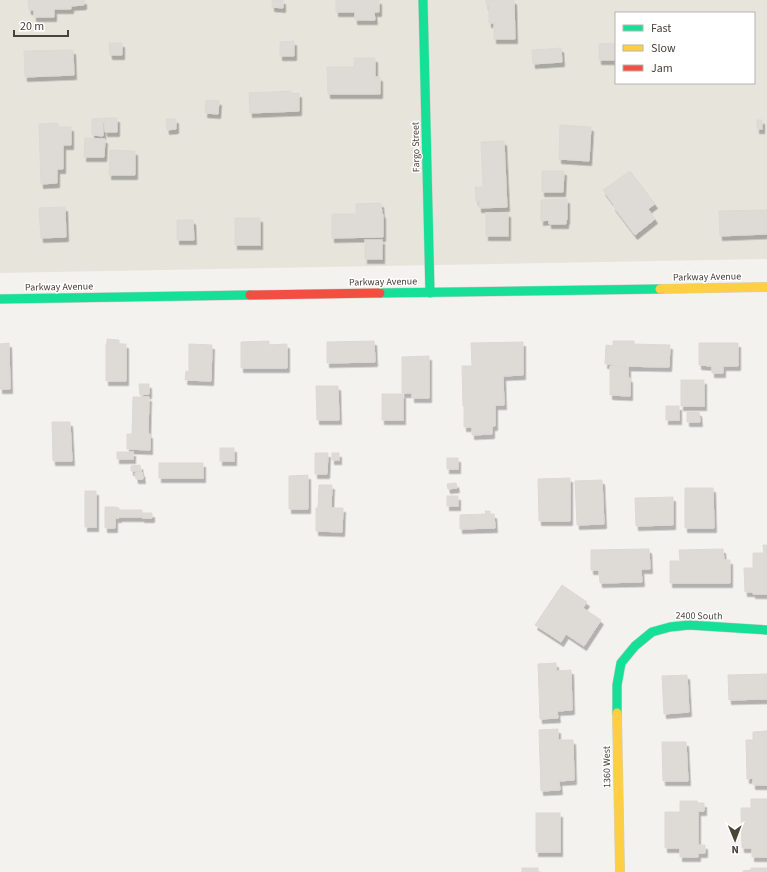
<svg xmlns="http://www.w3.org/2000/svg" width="767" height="872" viewBox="0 0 767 872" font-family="'Source Sans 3',sans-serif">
  <defs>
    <filter id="shadow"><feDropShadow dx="2.5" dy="4.5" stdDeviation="0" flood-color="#0004"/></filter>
  </defs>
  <rect width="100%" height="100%" fill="#f4f2ee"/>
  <!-- residential -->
  <path fill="#e7e4dc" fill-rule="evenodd" d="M0 0H767V259L0 273ZM616 13H754V83H616Z"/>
  <!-- building -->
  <g fill="#dedbd6" stroke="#dcd9d4" filter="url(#shadow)">
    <path d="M28 0H84V5L71 6V9H54V17H34V10H29Z"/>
    <path d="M272 0H283V8L272 7Z"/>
    <path d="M336 0H379V12H374L375 20H355V12H336Z"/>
    <path d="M486 0H514L515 39H494V23H489V5H486Z"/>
    <path d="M294 41V56H280V42Z"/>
    <path d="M109 43H122V55H110Z"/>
    <path d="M616 43V60H599V44Z"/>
    <path d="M561 48 562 62 533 64 532 50Z"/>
    <path d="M73 50 74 75 25 77 24 51Z"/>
    <path d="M354 58H375V77H380V94H328L327 67H354Z"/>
    <path d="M291 91V94L299 93V111L250 113 249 93Z"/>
    <path d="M206 100 219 101 218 114 205 113Z"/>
    <path d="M103 118V136L92 135V119Z"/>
    <path d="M104 118H117V132H105Z"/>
    <path d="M166 119H176V129L167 130Z"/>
    <rect x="757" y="120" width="5" height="9"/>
    <path d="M58 123V127H71V145H63V169H57V183L41 184 39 124Z"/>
    <path d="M560 125 591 127 589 161 559 159Z"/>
    <path d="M85 138 105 139 104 157H84Z"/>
    <path d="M504 141 507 207 479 208V201H476L475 187H483L481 142Z"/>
    <path d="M110 150 135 151V175H109Z"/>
    <path d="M542 171H564L563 192H542Z"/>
    <path d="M630 171 655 204 648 209 655 219 635 235 613 206 614 205 603 190Z"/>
    <path d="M567 199V220H566V224H549V220L541 221V200Z"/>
    <path d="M381 203 382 214H383V237L332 238V214H356V204Z"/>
    <path d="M65 207 66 237 41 238 39 208Z"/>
    <path d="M767 210V234L720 236 719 211Z"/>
    <rect x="486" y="213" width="22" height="23"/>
    <rect x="235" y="218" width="25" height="27"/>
    <path d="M177 220H193L194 240H177Z"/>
    <rect x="365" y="240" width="17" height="19"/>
    <path d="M107 339 119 340V344H126V381H106V344H107Z"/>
    <path d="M269 341V345L287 344V368H241V342Z"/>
    <path d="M374 341 375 362 327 363V342Z"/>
    <path d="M613 341H634V344L670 345 669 367 613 366V364H605L606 345 613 346Z"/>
    <path d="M523 342V375L503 376 504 405H495V426H492V434L472 435V427H464V406H463L462 366H472L471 343Z"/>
    <path d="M9 343 10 389H0V344Z"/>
    <path d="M699 343H738V366H723V373H712V366L699 365Z"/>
    <path d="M189 344 212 345 211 381 185 380 186 371 189 372Z"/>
    <path d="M429 356V398H412V393H402V357Z"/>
    <path d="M610 366 628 367V378H630V396L610 395Z"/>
    <rect x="681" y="380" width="23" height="26"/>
    <path d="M139 384H149V394L140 395Z"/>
    <path d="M316 386H338L339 420H317Z"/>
    <rect x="382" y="394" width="21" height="26"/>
    <path d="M133 397H149L148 434H150V450L127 449V434H132Z"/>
    <rect x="666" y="406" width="13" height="14"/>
    <path d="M687 412H699L700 422H687Z"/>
    <path d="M52 422H70L72 461H53Z"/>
    <rect x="220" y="448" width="14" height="13"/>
    <rect x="117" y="452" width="16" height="7"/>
    <path d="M315 453H328L327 474H315Z"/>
    <rect x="332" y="453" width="7" height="7"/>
    <rect x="447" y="458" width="11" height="11"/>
    <rect x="159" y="463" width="44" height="15"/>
    <path d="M140 465 141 471H131V466Z"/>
    <path d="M142 472 143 479H136L135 473Z"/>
    <path d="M308 475V509H289V476Z"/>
    <path d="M570 478V521H539L538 479Z"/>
    <path d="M602 480 604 524 577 525 575 481Z"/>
    <path d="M456 483 457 488 448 489 447 484Z"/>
    <path d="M319 485H332L331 508H343L342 532 316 531V508H318Z"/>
    <path d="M685 488H713L714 528H685Z"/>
    <rect x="85" y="491" width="11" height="36"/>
    <rect x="447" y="496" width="11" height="10"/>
    <path d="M673 497V525L636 526 635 498Z"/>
    <path d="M105 507H115L119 508V510H142V513H152V518H142V517H119V518H115V528H105Z"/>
    <path d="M485 511H490V514H494L495 528 460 529V515L486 514Z"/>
    <path d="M763 545H767V594H753V592H745L744 568H753V553H764Z"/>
    <path d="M649 549 650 569H641L642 582 600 583 599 570H591V550Z"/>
    <path d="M723 549 724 560H730V583H670V561H680L679 550Z"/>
    <path d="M562 585 587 602 583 608 601 620 584 646 566 634 561 642 535 625Z"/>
    <path d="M556 663V671L571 670 572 710 557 711 558 718 540 719 538 664Z"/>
    <path d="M767 674V699L729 700 728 675Z"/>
    <path d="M687 675 689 712 664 714 662 676Z"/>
    <path d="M558 729V740H573L574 780 559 781 560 790 541 791 539 730Z"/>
    <path d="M767 731V785H753V778L747 779 746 740H753V732Z"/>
    <path d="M662 742H686L688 781H663Z"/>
    <path d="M751 799H767V857H752V848H742L741 808H751Z"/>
    <path d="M680 801H697L698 803H704V811H698V845H705V853H698V857H680V848H665V812H680Z"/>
    <rect x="536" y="813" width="24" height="39"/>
    <rect x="522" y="868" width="16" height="4"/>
    <path d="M751 868H767V872H743V871L751 870Z"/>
  </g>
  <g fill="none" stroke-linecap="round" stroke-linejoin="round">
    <defs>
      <g id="fast">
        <path d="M423 0 430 293"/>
        <path d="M380 293 660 289"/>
        <path d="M0 299 250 295"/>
        <path d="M617 713V685L621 663 635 646 652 632 670 627 689 625 767 630"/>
      </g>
      <g id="slow">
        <path d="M660 289 767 287"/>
        <path d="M617 713 620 872"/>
      </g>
      <path id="jam" d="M250 295 380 293"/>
    </defs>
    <!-- fast casing -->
    <use href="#fast" stroke="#d3cfc5" stroke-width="10"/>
    <!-- slow casing -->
    <use href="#slow" stroke="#d3cfc5" stroke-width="10"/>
    <!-- jam casing -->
    <use href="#jam" stroke="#d3cfc5" stroke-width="10"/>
    <!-- fast -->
    <use href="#fast" stroke="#16e098" stroke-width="9"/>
    <!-- slow -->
    <use href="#slow" stroke="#ffcf43" stroke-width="9"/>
    <!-- jam -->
    <use href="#jam" stroke="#f24e42" stroke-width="9"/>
  </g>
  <g text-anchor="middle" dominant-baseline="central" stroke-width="3" stroke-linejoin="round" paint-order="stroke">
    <!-- street labels -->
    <g font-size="10" fill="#4b4439" stroke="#fff">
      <text transform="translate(416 147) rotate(-91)">Fargo Street</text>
      <text transform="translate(707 277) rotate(-1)">Parkway Avenue</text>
      <text transform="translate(383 282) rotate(-1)">Parkway Avenue</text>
      <text transform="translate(59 287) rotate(-1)">Parkway Avenue</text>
      <text transform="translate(699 616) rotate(1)">2400 South</text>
      <text transform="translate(607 767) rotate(-91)">1360 West</text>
    </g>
  </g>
  <!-- legend -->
  <rect x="615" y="12" width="140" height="72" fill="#ffffff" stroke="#b7b4b0"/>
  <rect x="623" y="25" width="20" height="6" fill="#16e098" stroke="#b7b4b0"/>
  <text x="651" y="32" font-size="12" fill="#4b4439">Fast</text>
  <rect x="623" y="45" width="20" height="6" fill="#ffcf43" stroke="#b7b4b0"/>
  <text x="651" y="52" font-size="12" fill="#4b4439">Slow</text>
  <rect x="623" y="65" width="20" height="6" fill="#f24e42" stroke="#b7b4b0"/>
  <text x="651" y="72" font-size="12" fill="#4b4439">Jam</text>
  <!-- north arrow -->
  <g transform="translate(735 840) rotate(179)" stroke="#ffffff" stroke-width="3" paint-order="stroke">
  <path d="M0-3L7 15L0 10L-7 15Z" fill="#4b4439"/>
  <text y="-6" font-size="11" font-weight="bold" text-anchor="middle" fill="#4b4439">N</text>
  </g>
  <!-- scale -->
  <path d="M14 30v6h54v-6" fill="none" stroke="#4b4439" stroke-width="2"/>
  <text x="20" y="30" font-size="12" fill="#4b4439" stroke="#ffffff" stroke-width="3" paint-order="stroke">20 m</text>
</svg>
